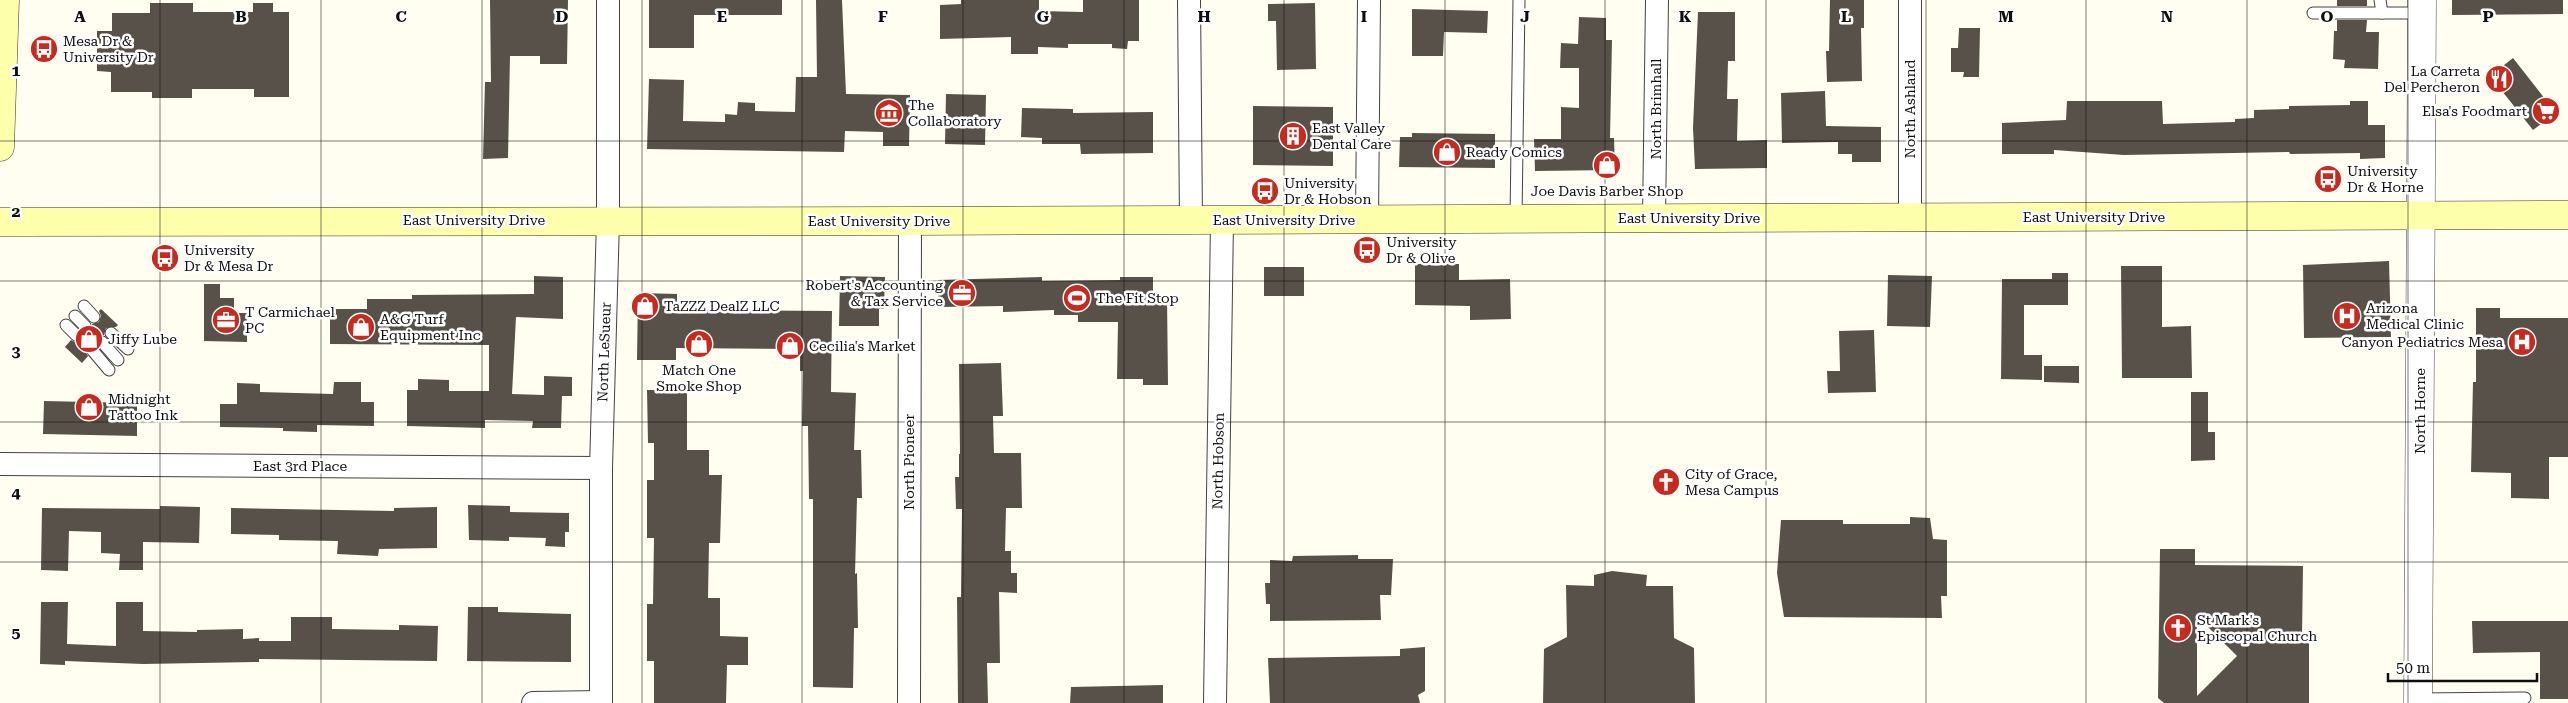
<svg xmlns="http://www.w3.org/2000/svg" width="2568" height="703" viewBox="0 0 2568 703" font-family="'Roboto Serif',serif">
  <rect width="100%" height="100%" fill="#fffef0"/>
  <!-- building -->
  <g fill="#58514a" fill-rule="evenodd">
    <path d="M490 0H568L567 64H540V56H510L508 158 483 159 485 82H491Z"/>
    <path d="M649 0H782V15H694V48H649Z"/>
    <path d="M816 0H842L846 94 910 95 909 146H883V132L845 131 844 152 647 149 649 79 684 80 683 121 725 122V114L737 115 738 102 755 103V111L795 112 796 77H817Z"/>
    <path d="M961 0H1039V11L1083 12V0H1139V41H1128L1127 49 1112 48V44H1068V48L1038 47V54H1011V37L940 39V5L961 4Z"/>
    <path d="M1830 0H1864V28H1861L1862 81 1827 82 1826 51H1829Z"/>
    <rect x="2337" y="0" width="30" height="6"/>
    <path d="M2452 0H2563V14L2452 15Z"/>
    <path d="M150 3H193V12H253V3H273V12H289V97H254V89H192V98H152V92H111V72L97 71V31H112V13H150Z"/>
    <path d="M1315 3 1316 69 1277 70 1276 21H1268V4Z"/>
    <path d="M1412 9 1488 11 1487 33 1444 32 1443 56H1412Z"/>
    <path d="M1698 12H1735V61H1728L1727 99H1738L1737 141 1767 140V168L1695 169 1693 128Z"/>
    <path d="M1579 17 1606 18V40H1612L1610 138H1614L1615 170 1535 171 1534 139H1561V107L1579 108V68H1560L1561 43 1578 44Z"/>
    <path d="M2337 20H2367L2366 32H2379L2378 69 2344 68 2345 60 2333 59 2334 31H2337Z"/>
    <path d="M1959 28H1980L1979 77H1963L1964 72H1951V48H1958Z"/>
    <path d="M2513 58 2556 113 2533 130 2490 76Z"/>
    <path d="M1825 91 1826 126 1881 127V162H1852V154H1838V142L1782 143 1781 93Z"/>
    <path d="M946 94 986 95 985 145 945 144Z"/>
    <path d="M2067 101H2162L2163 124 2235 122V119L2254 118V110L2289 109V106L2350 105V101H2368V125H2385V158L2360 159V153L2290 154 2289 152 2124 155 2054 150V154H2002V123L2066 120Z"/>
    <path d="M1253 106 1333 107V166L1253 165Z"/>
    <path d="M1022 108 1073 109V113L1153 112V153L1081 154 1080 144H1042V138L1021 137Z"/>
    <path d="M1412 133 1495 134V168L1399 167 1400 137H1412Z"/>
    <path d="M2389 261 2391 337 2304 338 2303 265Z"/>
    <path d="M1415 264H1459V280L1510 279 1511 319 1470 320V306L1415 305Z"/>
    <path d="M2121 266H2162V327L2191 326 2192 378H2122Z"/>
    <rect x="1264" y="267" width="40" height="29"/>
    <path d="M2052 273H2068V305H2024V355H2042V380L2001 379 2002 279H2052Z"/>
    <path d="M1888 275 1932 276 1930 327 1887 326Z"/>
    <path d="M534 276 563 277V319L516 317 512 394 544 395V376L572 377V396H562L561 428H532L533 421 485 420V428L407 426V390H418V379L449 380V391H489V345L330 344V309H367V299H412V295L534 294Z"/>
    <path d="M840 276 885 277 884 309H879V326H839Z"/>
    <path d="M1042 277V281L1120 280V277H1153V296H1167L1168 385H1143V379H1117L1118 322H1078V315H1054V310L1003 312V306L939 307 938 280Z"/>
    <path d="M204 284H220V298H234V313H247V342L204 341Z"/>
    <path d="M638 293 677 294V310L832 311 831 392 856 393 854 450H861L862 498H857L855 574 857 573 858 628H854L853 688 813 687V499H809L808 426H802L803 371H800V349L676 348V360H637Z"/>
    <path d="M2476 308H2500V318H2568V457H2549V499L2511 498V473L2471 472 2473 382H2476Z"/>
    <path d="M101 309 118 325 116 327 106 328 104 335 97 337 95 344 88 346 86 352 88 356 82 363 65 347 71 340 75 342 81 341 83 333 90 332 92 324 99 322 101 316 99 311Z"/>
    <path d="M1874 330 1876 392 1828 393 1827 371H1840L1839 331Z"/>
    <path d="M1001 363 1003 416H993L994 453H1021L1022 508H1006L1005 551H1011V573H1017V593L999 592 1000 663H987L988 703H958L957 597H961L962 509H956L955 477H959V454H960L959 364Z"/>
    <path d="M2044 366H2079V383L2044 382Z"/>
    <path d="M334 382H361V402H374V426L317 425V432L283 431V428L220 427V404H237V383L260 384V392L333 394Z"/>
    <path d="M647 390H687V450H709V475H722L720 543H709L708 598H720V636L748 637V665H727L726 703H654V661H647V604H653L654 538H647V480H654V443H648Z"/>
    <path d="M2191 392H2208V432H2215V460L2191 461Z"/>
    <path d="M44 401 137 403V436L43 434Z"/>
    <path d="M468 505 510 506V512L569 513V532H565V547L545 546 546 538 509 537V541L469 540Z"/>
    <path d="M160 506 200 507 199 543 143 542V570H119L120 554 101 553V532L69 531 68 571 41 570 42 508 160 509Z"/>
    <path d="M437 507V548L379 549 378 556 337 554 338 541 279 540V535L231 534V508L394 511V508Z"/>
    <path d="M1910 517 1930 518 1933 539 1947 540V596H1941L1942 618 1784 617 1777 573 1781 520H1843V524H1910Z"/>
    <path d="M2160 549H2195V565L2303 566 2302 636H2309V703H2164L2158 698ZM2197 616 2237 656 2197 696Z"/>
    <path d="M1358 555V559H1393L1391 595H1380L1381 620 1270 621V604H1266L1265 583H1270V560L1292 561 1293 556Z"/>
    <path d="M1612 571 1647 575 1646 586H1673L1674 638 1694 648 1695 703H1543L1544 649 1567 637 1566 585 1594 586V575Z"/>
    <path d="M41 602H68L67 644 116 646V602H143V631L197 632V630L243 629V639L259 638V641H291V617H332V629L399 630V625L438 626 437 661 259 659V662L143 664 65 661V665L40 664Z"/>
    <path d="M468 607H498V612L571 614V662L467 661Z"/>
    <path d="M2472 621H2568V699H2540V652L2473 653Z"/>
    <path d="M1425 647V691L1418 695 1420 703H1270L1268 658 1400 656V649Z"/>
    <path d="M1163 685V703H1070L1071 687Z"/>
  </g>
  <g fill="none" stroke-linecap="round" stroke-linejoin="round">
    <defs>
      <g id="service">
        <path d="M2380 0 2382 13"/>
        <path d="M2313 13H2422"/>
        <path d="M1516 219 1519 0"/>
        <path d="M84 306 94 317"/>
        <path d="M75 316 85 326"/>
        <path d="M66 325 76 335"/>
        <path d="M111 333 128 349"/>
        <path d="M102 342 118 360"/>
        <path d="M93 351 109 370"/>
        <path d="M2418 699 2525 698"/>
      </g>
      <g id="minor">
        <path d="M1189 0 1191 220"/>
        <path d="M1910 0V217"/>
        <path d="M1654 218 1657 0"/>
        <path d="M1367 219 1369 0"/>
        <path d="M0 464 601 468"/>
        <path d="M533 703 601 702"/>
        <path d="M601 703V468L608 220V0"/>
        <path d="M909 703 910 221"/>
        <path d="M1215 703 1222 220"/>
      </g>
      <path id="tertiary" d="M2418 703 2422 0"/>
      <g id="secondary">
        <path d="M0 147 5 0"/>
        <path d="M0 222 910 221 2568 215"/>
      </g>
    </defs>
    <!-- service casing -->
    <use href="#service" stroke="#424242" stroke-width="13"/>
    <!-- minor casing -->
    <use href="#minor" stroke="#424242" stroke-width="24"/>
    <!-- tertiary casing -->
    <use href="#tertiary" stroke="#424242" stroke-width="29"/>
    <!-- secondary casing -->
    <use href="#secondary" stroke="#313131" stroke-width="29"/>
    <!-- service -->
    <use href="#service" stroke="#fff" stroke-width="11"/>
    <!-- minor -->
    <use href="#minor" stroke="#fff" stroke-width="22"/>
    <!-- tertiary -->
    <use href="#tertiary" stroke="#fff" stroke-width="28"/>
    <!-- secondary -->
    <use href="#secondary" stroke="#feffab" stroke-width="28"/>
  </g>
  <!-- grid -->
  <path fill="none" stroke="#0f0f0f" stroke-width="1" stroke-opacity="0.55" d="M160 0V703M321 0V703M482 0V703M642 0V703M802 0V703M963 0V703M1124 0V703M1284 0V703M1445 0V703M1605 0V703M1766 0V703M1926 0V703M2086 0V703M2247 0V703M2408 0V703M0 141H2568M0 281H2568M0 422H2568M0 562H2568"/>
  <!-- icons -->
  <defs>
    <symbol id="bus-disc" viewBox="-11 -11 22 22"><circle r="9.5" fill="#c72b1e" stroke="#fff"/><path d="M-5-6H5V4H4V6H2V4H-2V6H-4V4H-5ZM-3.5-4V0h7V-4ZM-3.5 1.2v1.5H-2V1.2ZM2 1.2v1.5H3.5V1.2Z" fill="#fff"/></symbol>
    <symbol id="restaurant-disc" viewBox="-11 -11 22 22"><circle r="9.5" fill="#c72b1e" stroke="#fff"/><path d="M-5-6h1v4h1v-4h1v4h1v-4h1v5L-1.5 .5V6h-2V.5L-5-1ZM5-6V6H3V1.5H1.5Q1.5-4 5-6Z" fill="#fff"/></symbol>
    <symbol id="supermarket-disc" viewBox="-11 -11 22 22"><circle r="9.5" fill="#c72b1e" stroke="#fff"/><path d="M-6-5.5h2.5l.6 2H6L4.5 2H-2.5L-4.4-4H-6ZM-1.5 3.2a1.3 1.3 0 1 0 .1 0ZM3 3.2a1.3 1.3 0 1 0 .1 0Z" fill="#fff"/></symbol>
    <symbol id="museum-disc" viewBox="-11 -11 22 22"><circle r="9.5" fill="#c72b1e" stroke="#fff"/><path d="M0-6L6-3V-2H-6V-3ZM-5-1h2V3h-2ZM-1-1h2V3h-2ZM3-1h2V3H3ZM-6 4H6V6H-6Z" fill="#fff"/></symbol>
    <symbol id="building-disc" viewBox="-11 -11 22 22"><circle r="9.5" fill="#c72b1e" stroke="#fff"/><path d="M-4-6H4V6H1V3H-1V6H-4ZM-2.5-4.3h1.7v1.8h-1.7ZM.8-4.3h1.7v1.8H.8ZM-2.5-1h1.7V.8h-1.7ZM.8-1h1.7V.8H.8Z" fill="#fff"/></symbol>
    <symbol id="shop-disc" viewBox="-11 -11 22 22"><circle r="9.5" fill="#c72b1e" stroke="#fff"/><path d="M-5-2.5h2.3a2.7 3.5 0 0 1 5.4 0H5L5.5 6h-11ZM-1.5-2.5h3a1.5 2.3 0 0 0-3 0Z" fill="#fff"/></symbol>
    <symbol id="office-disc" viewBox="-11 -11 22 22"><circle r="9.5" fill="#c72b1e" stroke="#fff"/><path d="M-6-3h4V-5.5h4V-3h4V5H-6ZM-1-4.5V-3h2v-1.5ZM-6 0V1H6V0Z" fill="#fff"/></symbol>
    <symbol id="stadium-disc" viewBox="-11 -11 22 22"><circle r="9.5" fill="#c72b1e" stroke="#fff"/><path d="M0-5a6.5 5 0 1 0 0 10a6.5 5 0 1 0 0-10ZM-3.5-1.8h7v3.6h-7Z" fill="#fff"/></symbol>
    <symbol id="hospital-disc" viewBox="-11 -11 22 22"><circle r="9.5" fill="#c72b1e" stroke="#fff"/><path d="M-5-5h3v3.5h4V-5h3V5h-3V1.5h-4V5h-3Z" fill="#fff"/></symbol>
    <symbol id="church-disc" viewBox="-11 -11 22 22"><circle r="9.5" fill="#c72b1e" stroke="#fff"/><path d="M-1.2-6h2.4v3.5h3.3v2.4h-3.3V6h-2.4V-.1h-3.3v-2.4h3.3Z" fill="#fff"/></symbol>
  </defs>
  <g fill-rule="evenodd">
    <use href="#bus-disc" x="28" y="33" width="32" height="32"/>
    <use href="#restaurant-disc" x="2483" y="63" width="32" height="32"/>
    <use href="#supermarket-disc" x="2530" y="95" width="32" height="32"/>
    <use href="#museum-disc" x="873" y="97" width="32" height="32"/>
    <use href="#building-disc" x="1277" y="120" width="32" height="32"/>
    <use href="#shop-disc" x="1431" y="136" width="32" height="32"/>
    <use href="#shop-disc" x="1591" y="149" width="32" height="32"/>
    <use href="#bus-disc" x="2312" y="163" width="32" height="32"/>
    <use href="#bus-disc" x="1249" y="175" width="32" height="32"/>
    <use href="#bus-disc" x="1351" y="234" width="32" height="32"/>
    <use href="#bus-disc" x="149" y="242" width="32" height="32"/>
    <use href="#office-disc" x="946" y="277" width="32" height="32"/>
    <use href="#stadium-disc" x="1061" y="282" width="32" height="32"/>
    <use href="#shop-disc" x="629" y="290" width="32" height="32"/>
    <use href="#hospital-disc" x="2331" y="300" width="32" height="32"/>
    <use href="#office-disc" x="210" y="304" width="32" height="32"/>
    <use href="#shop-disc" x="345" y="311" width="32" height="32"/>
    <use href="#shop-disc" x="73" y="323" width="32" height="32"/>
    <use href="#hospital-disc" x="2506" y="326" width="32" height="32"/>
    <use href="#shop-disc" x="683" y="328" width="32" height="32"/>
    <use href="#shop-disc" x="774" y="330" width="32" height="32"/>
    <use href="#shop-disc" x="73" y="391" width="32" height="32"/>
    <use href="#church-disc" x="1650" y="466" width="32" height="32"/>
    <use href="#church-disc" x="2162" y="612" width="32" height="32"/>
  </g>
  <g text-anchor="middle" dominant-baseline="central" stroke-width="5" stroke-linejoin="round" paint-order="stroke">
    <!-- poi labels -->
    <g font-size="14" fill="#0f0f0f" stroke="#fff" text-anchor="start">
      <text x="63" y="41">Mesa Dr &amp;<tspan x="63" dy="16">University Dr</tspan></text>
      <text x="2480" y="71" text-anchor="end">La Carreta<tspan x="2480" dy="16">Del Percheron</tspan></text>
      <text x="908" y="105">The<tspan x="908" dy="16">Collaboratory</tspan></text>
      <text x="2527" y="111" text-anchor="end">Elsa's Foodmart</text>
      <text x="1312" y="128">East Valley<tspan x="1312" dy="16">Dental Care</tspan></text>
      <text x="1466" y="152">Ready Comics</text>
      <text x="2347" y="171">University<tspan x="2347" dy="16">Dr &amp; Horne</tspan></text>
      <text x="1284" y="183">University<tspan x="1284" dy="16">Dr &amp; Hobson</tspan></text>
      <text x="1607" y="191" text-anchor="middle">Joe Davis Barber Shop</text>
      <text x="1386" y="242">University<tspan x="1386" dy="16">Dr &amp; Olive</tspan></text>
      <text x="184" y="250">University<tspan x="184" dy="16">Dr &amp; Mesa Dr</tspan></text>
      <text x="943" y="285" text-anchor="end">Robert's Accounting<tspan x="943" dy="16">&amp; Tax Service</tspan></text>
      <text x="1096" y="298">The Fit Stop</text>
      <text x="664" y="306">TaZZZ DealZ LLC</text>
      <text x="2366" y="308">Arizona<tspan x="2366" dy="16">Medical Clinic</tspan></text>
      <text x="245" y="312">T Carmichael<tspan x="245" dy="16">PC</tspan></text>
      <text x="380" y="319">A&amp;G Turf<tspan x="380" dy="16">Equipment Inc</tspan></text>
      <text x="108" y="339">Jiffy Lube</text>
      <text x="2503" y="342" text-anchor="end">Canyon Pediatrics Mesa</text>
      <text x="809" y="346">Cecilia's Market</text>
      <text x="699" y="370" text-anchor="middle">Match One<tspan x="699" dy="16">Smoke Shop</tspan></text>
      <text x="108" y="399">Midnight<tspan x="108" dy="16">Tattoo Ink</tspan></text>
      <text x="1685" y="474">City of Grace,<tspan x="1685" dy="16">Mesa Campus</tspan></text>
      <text x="2197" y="620">St Mark's<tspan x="2197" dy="16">Episcopal Church</tspan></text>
    </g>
    <!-- street labels -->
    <g font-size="14" fill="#0f0f0f" stroke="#fff">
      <text transform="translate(1656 109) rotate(-90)">North Brimhall</text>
      <text transform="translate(1910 109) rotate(-90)">North Ashland</text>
      <text x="2094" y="217">East University Drive</text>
      <text x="1689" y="218">East University Drive</text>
      <text x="474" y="220">East University Drive</text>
      <text x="1284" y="220">East University Drive</text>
      <text x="879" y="221">East University Drive</text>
      <text transform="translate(604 352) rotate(-88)">North LeSueur</text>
      <text transform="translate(2420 411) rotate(-90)">North Horne</text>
      <text transform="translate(1218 461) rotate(-89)">North Hobson</text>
      <text transform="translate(909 462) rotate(-90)">North Pioneer</text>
      <text x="300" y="466">East 3rd Place</text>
    </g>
  </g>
  <g font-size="16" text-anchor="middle" font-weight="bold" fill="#0f0f0f" stroke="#fff" stroke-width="5" stroke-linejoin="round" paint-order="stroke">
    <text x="80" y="22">A</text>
    <text x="241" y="22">B</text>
    <text x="401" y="22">C</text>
    <text x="562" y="22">D</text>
    <text x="722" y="22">E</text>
    <text x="883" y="22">F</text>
    <text x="1043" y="22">G</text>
    <text x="1204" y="22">H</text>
    <text x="1364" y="22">I</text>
    <text x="1525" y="22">J</text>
    <text x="1685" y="22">K</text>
    <text x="1846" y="22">L</text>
    <text x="2006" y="22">M</text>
    <text x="2167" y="22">N</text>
    <text x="2327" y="22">O</text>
    <text x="2488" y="22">P</text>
    <text x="16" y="76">1</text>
    <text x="16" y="217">2</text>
    <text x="16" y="357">3</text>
    <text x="16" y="498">4</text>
    <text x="16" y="638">5</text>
  </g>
  <!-- scale -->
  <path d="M2388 673v8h149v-8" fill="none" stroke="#0f0f0f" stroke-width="2.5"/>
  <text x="2396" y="673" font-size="15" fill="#0f0f0f" stroke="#ffffff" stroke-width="4" paint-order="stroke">50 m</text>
</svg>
